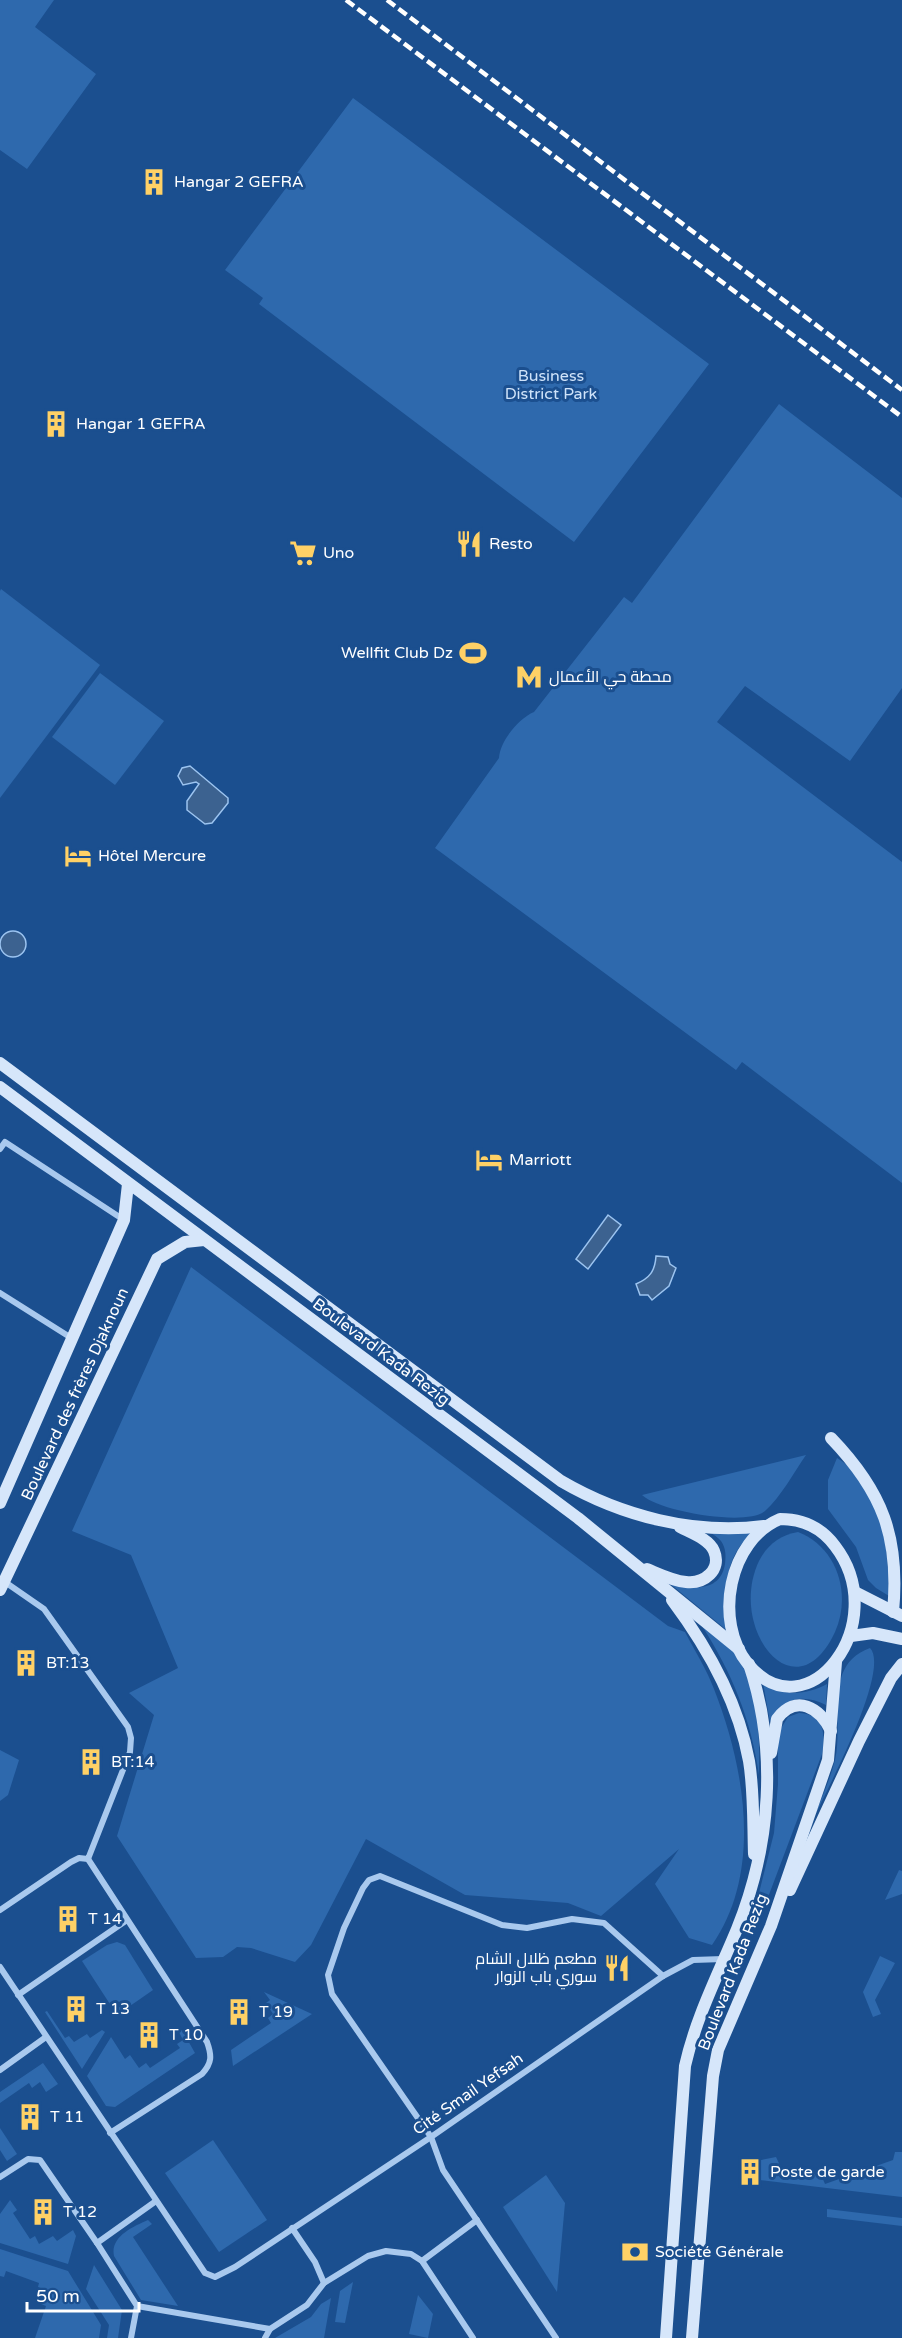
<svg xmlns="http://www.w3.org/2000/svg" width="902" height="2338" viewBox="0 0 902 2338" font-family="'Varela Round',Cairo,sans-serif">
  <rect width="100%" height="100%" fill="#1b4f8f"/>
  <!-- green -->
  <g fill="#2e69ad">
    <path d="M0 0H54L35 27 96 74 27 169 0 150Z"/>
    <path d="M353 98 709 364 574 542 259 304 263 298 225 270Z"/>
    <path d="M779 404 902 498V688L850 761 745 686 717 722 902 862V1183L742 1062 736 1070 435 848 499 758C500 741 519 718 534 712L624 597 632 603Z"/>
    <path d="M1 589 100 665 0 798V591Z"/>
    <path d="M100 673 164 721 115 785 52 737Z"/>
    <path d="M191 1267 668 1626 685 1632C695 1651 707 1670 714 1689 745 1768 763 1872 712 1945L689 1938 655 1884 679 1849 601 1916 568 1903 465 1895 366 1839 311 1945 295 1962 251 1948 237 1947 223 1957 196 1958 117 1836 154 1715 129 1693 178 1668 131 1555 72 1531Z"/>
    <path d="M806 1455C794 1472 781 1497 765 1511 747 1527 658 1511 642 1495Z"/>
    <path d="M837 1458C884 1487 888 1547 889 1596L876 1588 868 1580 856 1547 828 1509V1480Z"/>
    <path d="M697 1526 754 1532C722 1556 724 1596 729 1632L663 1578C684 1589 720 1596 725 1564 726 1556 726 1548 721 1541 715 1534 705 1530 697 1526Z"/>
    <path d="M798 1532C837 1547 852 1594 835 1632 795 1717 727 1628 759 1561 767 1545 780 1535 798 1532Z"/>
    <path d="M702 1626C712 1634 727 1641 735 1652 759 1684 760 1736 759 1775 751 1719 732 1673 702 1626Z"/>
    <path d="M870 1648C891 1670 826 1791 814 1818 821 1799 830 1780 835 1760 844 1723 822 1665 870 1648Z"/>
    <path d="M763 1683C782 1697 807 1695 827 1684L826 1705C802 1693 782 1698 770 1722Z"/>
    <path d="M799 1713C824 1714 826 1734 822 1754L761 1916 754 1913 774 1833 778 1784V1733L788 1717Z"/>
    <path d="M0 1750 19 1760 8 1795 0 1801Z"/>
    <path d="M899 1870 902 1871V1894L885 1900Z"/>
    <path d="M117 1942 125 1945 153 1990 117 2015 82 1961 107 1945Z"/>
    <path d="M880 1956 895 1963 875 2000 881 2014 873 2017 863 1992Z"/>
    <path d="M264 1992 312 2014 233 2066 231 2050 271 2023 268 2018 273 2014 266 2003 270 2000Z"/>
    <path d="M47 2011 65 2038 69 2036 74 2042 87 2034 90 2038 102 2030 105 2032 82 2069 45 2012Z"/>
    <path d="M182 2030 195 2053 115 2107 106 2106 87 2076 111 2037 125 2059 130 2055 139 2068 146 2063 150 2068 180 2048 177 2044 183 2040 179 2032Z"/>
    <path d="M43 2063 58 2084 46 2092 40 2082 32 2088 29 2083 0 2103V2092Z"/>
    <path d="M0 2128 17 2154 7 2161 0 2150Z"/>
    <path d="M213 2140 267 2220 219 2252 165 2173Z"/>
    <path d="M895 2152H902V2197L759 2180 761 2160 776 2157 787 2180 819 2170 825 2184 893 2160Z"/>
    <path d="M546 2175 565 2203 557 2292 503 2207Z"/>
    <path d="M10 2200 17 2210 13 2213 30 2239 35 2236 39 2244 53 2236 57 2241 73 2230 76 2236 68 2264 0 2243V2214Z"/>
    <path d="M827 2209 902 2218V2226L827 2217Z"/>
    <path d="M148 2220 152 2224 133 2237 178 2306 141 2300 114 2256C110 2237 132 2227 148 2220Z"/>
    <path d="M0 2249 68 2271 101 2325 99 2338H35L46 2306 41 2304 45 2290 38 2287 39 2283 6 2271 4 2277 0 2276Z"/>
    <path d="M94 2265 122 2310 118 2338H107L109 2325 86 2289Z"/>
    <path d="M353 2282 345 2323 335 2322 340 2291Z"/>
    <path d="M418 2295 433 2314 428 2338 409 2334Z"/>
    <path d="M331 2298 324 2338H275L311 2317 321 2304Z"/>
  </g>
  <!-- water -->
  <g fill="#3c6290" stroke="#9cc4f0" stroke-width="1.5">
    <path d="M190 766 228 798V803L212 823 205 824 187 810V801L199 784 196 782 183 785 178 776 182 768Z"/>
    <circle cx="13" cy="944" r="13"/>
    <path d="M608 1215 621 1225 588 1269 576 1259Z"/>
    <path d="M656 1256 668 1257 670 1264 676 1268 669 1286 652 1300 648 1295H640L636 1284C650 1278 655 1271 656 1256Z"/>
  </g>
  <g fill="none" stroke-linecap="round" stroke-linejoin="round">
    <!-- street -->
    <g stroke="#a9c9ee" stroke-width="6">
      <path d="M0 1149 5 1142 124 1220"/>
      <path d="M0 1293 73 1339"/>
      <path d="M88 1859 207 2042C212 2056 212 2063 202 2074L110 2133"/>
      <path d="M0 1910 71 1862 79 1858 88 1859 130 1752 131 1738 128 1727 44 1609 5 1582"/>
      <path d="M0 1967 205 2273 215 2277 235 2267 431 2137 663 1976 693 1960 723 1959"/>
      <path d="M18 1995 127 1920"/>
      <path d="M0 2070 46 2037"/>
      <path d="M0 2177 28 2159 40 2160 97 2243 156 2201"/>
      <path d="M292 2228 315 2262 324 2283"/>
      <path d="M97 2243 137 2306 131 2338"/>
      <path d="M422 2261 477 2220"/>
      <path d="M137 2306 270 2329"/>
      <path d="M265 2338 270 2329 307 2305 324 2283 368 2256 386 2251 411 2254 422 2261 473 2338"/>
      <path d="M556 2338 443 2170 431 2137 332 1994 328 1975 344 1928 363 1888 369 1880 380 1876 502 1925 527 1928 572 1919 604 1923 663 1976"/>
    </g>
    <!-- secondary -->
    <g stroke="#d6e6fa" stroke-width="12">
      <path d="M0 1063 561 1481C621 1516 694 1535 764 1526"/>
      <path d="M0 1087 578 1518 739 1649"/>
      <path d="M831 1438C883 1492 900 1538 893 1612"/>
      <path d="M0 1503 124 1220 128 1184"/>
      <path d="M780 1519C803 1519 821 1527 835 1546 894 1623 807 1735 748 1664 713 1621 729 1540 780 1519Z"/>
      <path d="M647 1569C659 1574 673 1581 686 1582 704 1584 722 1570 714 1551 709 1539 691 1533 680 1527"/>
      <path d="M0 1590 157 1259 185 1242 204 1240"/>
      <path d="M855 1592 902 1616"/>
      <path d="M672 1600C708 1648 738 1701 749 1761 754 1791 753 1824 754 1854"/>
      <path d="M851 1636 873 1633 902 1639"/>
      <path d="M771 1753 777 1719C796 1693 820 1708 831 1731"/>
      <path d="M790 1890 859 1741 891 1678 902 1664"/>
      <path d="M666 2338 685 2066C696 2017 718 1975 737 1929 771 1845 778 1750 749 1664"/>
      <path d="M692 2338 713 2076 718 2050 771 1926 828 1760 836 1662"/>
    </g>
    <!-- rail -->
    <g stroke="#fff" stroke-width="4.5" stroke-dasharray="10 4.5" stroke-linecap="butt">
      <path d="M346 0 902 417"/>
      <path d="M387 0 902 390"/>
    </g>
  </g>
  <!-- icons -->
  <defs>
    <symbol id="building-bare" viewBox="-9 -9 18 18"><path d="M-4-6H4V6H1V3H-1V6H-4ZM-2.5-4.3h1.7v1.8h-1.7ZM.8-4.3h1.7v1.8H.8ZM-2.5-1h1.7V.8h-1.7ZM.8-1h1.7V.8H.8Z" fill="#ffd166" stroke="#1b4f8f" stroke-width="2.5" paint-order="stroke"/></symbol>
    <symbol id="restaurant-bare" viewBox="-9 -9 18 18"><path d="M-5-6h1v4h1v-4h1v4h1v-4h1v5L-1.5 .5V6h-2V.5L-5-1ZM5-6V6H3V1.5H1.5Q1.5-4 5-6Z" fill="#ffd166" stroke="#1b4f8f" stroke-width="2.5" paint-order="stroke"/></symbol>
    <symbol id="supermarket-bare" viewBox="-9 -9 18 18"><path d="M-6-5.5h2.5l.6 2H6L4.5 2H-2.5L-4.4-4H-6ZM-1.5 3.2a1.3 1.3 0 1 0 .1 0ZM3 3.2a1.3 1.3 0 1 0 .1 0Z" fill="#ffd166" stroke="#1b4f8f" stroke-width="2.5" paint-order="stroke"/></symbol>
    <symbol id="stadium-bare" viewBox="-9 -9 18 18"><path d="M0-5a6.5 5 0 1 0 0 10a6.5 5 0 1 0 0-10ZM-3.5-1.8h7v3.6h-7Z" fill="#ffd166" stroke="#1b4f8f" stroke-width="2.5" paint-order="stroke"/></symbol>
    <symbol id="metro-bare" viewBox="-9 -9 18 18"><path d="M-5.5 5V-5H-3L0 0L3-5H5.5V5H3V-.5L0 4L-3-.5V5Z" fill="#ffd166" stroke="#1b4f8f" stroke-width="2.5" paint-order="stroke"/></symbol>
    <symbol id="hotel-bare" viewBox="-9 -9 18 18"><path d="M-6-4.5h1.5V1H6V5H4.5V3h-9V5H-6ZM-4 0a1.8 1.8 0 1 1 3.6 0ZM.5 0V-2.5h3Q6-2.5 6 0Z" fill="#ffd166" stroke="#1b4f8f" stroke-width="2.5" paint-order="stroke"/></symbol>
    <symbol id="bank-bare" viewBox="-9 -9 18 18"><path d="M-6-4H6V4H-6ZM0-2.3a2.3 2.3 0 1 0 0 4.6a2.3 2.3 0 1 0 0-4.6Z" fill="#ffd166" stroke="#1b4f8f" stroke-width="2.5" paint-order="stroke"/></symbol>
  </defs>
  <g fill-rule="evenodd">
    <use href="#building-bare" x="135" y="163" width="38" height="38"/>
    <use href="#building-bare" x="37" y="405" width="38" height="38"/>
    <use href="#restaurant-bare" x="450" y="525" width="38" height="38"/>
    <use href="#supermarket-bare" x="284" y="534" width="38" height="38"/>
    <use href="#stadium-bare" x="454" y="634" width="38" height="38"/>
    <use href="#metro-bare" x="510" y="658" width="38" height="38"/>
    <use href="#hotel-bare" x="59" y="837" width="38" height="38"/>
    <use href="#hotel-bare" x="470" y="1141" width="38" height="38"/>
    <use href="#building-bare" x="7" y="1644" width="38" height="38"/>
    <use href="#building-bare" x="72" y="1743" width="38" height="38"/>
    <use href="#building-bare" x="49" y="1900" width="38" height="38"/>
    <use href="#restaurant-bare" x="598" y="1949" width="38" height="38"/>
    <use href="#building-bare" x="57" y="1990" width="38" height="38"/>
    <use href="#building-bare" x="220" y="1993" width="38" height="38"/>
    <use href="#building-bare" x="130" y="2016" width="38" height="38"/>
    <use href="#building-bare" x="11" y="2098" width="38" height="38"/>
    <use href="#building-bare" x="731" y="2153" width="38" height="38"/>
    <use href="#building-bare" x="24" y="2193" width="38" height="38"/>
    <use href="#bank-bare" x="616" y="2233" width="38" height="38"/>
  </g>
  <g text-anchor="middle" dominant-baseline="central" stroke-width="6" stroke-linejoin="round" paint-order="stroke">
    <!-- poi labels -->
    <g font-size="16" fill="#fff" stroke="#1b4f8f" text-anchor="start">
      <text x="174" y="182">Hangar 2 GEFRA</text>
      <text x="76" y="424">Hangar 1 GEFRA</text>
      <text x="489" y="544">Resto</text>
      <text x="323" y="553">Uno</text>
      <text x="453" y="653" text-anchor="end">Wellfit Club Dz</text>
      <text x="549" y="677">محطة حي الأعمال</text>
      <text x="98" y="856">Hôtel Mercure</text>
      <text x="509" y="1160">Marriott</text>
      <text x="46" y="1663">BT:13</text>
      <text x="111" y="1762">BT:14</text>
      <text x="88" y="1919">T 14</text>
      <text x="597" y="1959" text-anchor="end">مطعم ظلال الشام<tspan x="597" dy="18">سوري باب الزوار</tspan></text>
      <text x="96" y="2009">T 13</text>
      <text x="259" y="2012">T 19</text>
      <text x="169" y="2035">T 10</text>
      <text x="50" y="2117">T 11</text>
      <text x="770" y="2172">Poste de garde</text>
      <text x="63" y="2212">T 12</text>
      <text x="655" y="2252">Société Générale</text>
    </g>
    <!-- park labels -->
    <g font-size="16" fill="#cfe3fa" stroke="#1b4f8f">
      <text x="551" y="376">Business<tspan x="551" dy="18">District Park</tspan></text>
    </g>
    <!-- street labels -->
    <g font-size="16" fill="#fff" stroke="#1b4f8f">
      <text transform="translate(381 1352) rotate(37)">Boulevard Kada Rezig</text>
      <text transform="translate(75 1394) rotate(-65)">Boulevard des frères Djaknoun</text>
      <text transform="translate(733 1972) rotate(-69)">Boulevard Kada Rezig</text>
      <text transform="translate(468 2094) rotate(-35)">Cité Smail Yefsah</text>
    </g>
  </g>
  <!-- scale -->
  <path d="M27 2302v9h112v-9" fill="none" stroke="#ffffff" stroke-width="3"/>
  <text x="36" y="2302" font-size="18" fill="#ffffff" stroke="#1b4f8f" stroke-width="4.5" paint-order="stroke">50 m</text>
</svg>
